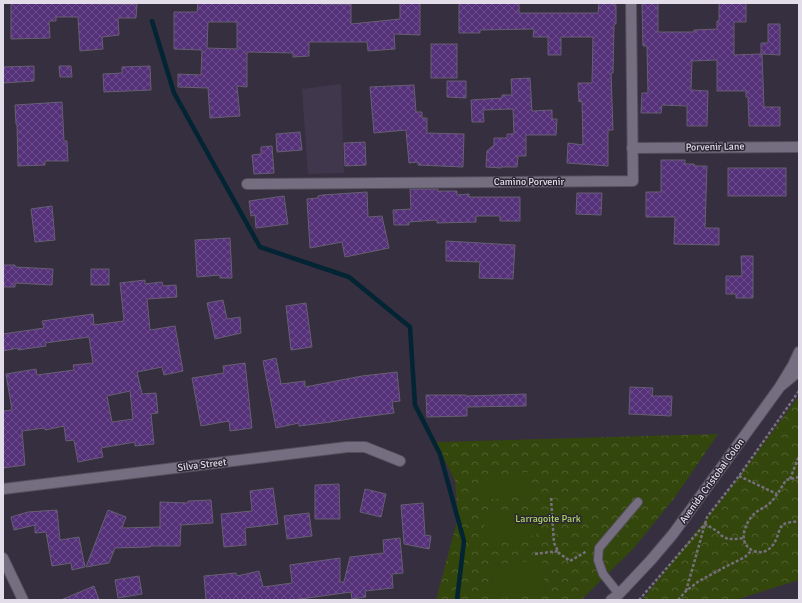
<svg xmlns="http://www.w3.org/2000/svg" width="802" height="603" viewBox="0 0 802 603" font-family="Signika,sans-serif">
  <defs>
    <pattern id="park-crowns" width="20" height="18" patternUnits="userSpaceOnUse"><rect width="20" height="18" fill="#33460c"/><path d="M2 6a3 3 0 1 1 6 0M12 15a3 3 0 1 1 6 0" fill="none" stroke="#50602f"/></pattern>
    <pattern id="building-cross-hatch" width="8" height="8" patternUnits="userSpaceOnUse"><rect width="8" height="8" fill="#553179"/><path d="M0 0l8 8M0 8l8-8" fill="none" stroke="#6d4e8c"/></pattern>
  </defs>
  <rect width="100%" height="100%" fill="#362f3f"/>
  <!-- built -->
  <path fill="#40374d" d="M341 84 344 173 308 174 302 89Z"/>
  <!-- park -->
  <g fill="url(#park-crowns)">
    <path d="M799 396V580L735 600H642L730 489Z"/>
    <path d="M718 434 675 497 634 548 581 600H436L458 517 455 481 436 442Z"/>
  </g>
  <!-- pitch -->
  <g fill="#33460c">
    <path d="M531 472 533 495 482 500 480 476Z"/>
    <path d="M535 512 536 535 486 540 484 516Z"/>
    <path d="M542 560 545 594 492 599 490 565Z"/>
  </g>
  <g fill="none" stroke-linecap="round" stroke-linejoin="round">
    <!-- stream -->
    <path stroke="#022433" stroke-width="4.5" d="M152 21 174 93 260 247 349 277 410 327 415 405 440 454 464 541 457 600"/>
  </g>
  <!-- building -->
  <g fill="url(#building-cross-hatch)" stroke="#665f70" fill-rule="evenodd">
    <path d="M11 3 137 4 136 18H118L119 35 102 37 103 49 80 51 78 17H56V21H49L50 38 11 39Z"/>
    <path d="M198 3H321V4H351V24L400 19V3H420V35L394 34 395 49 368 51 367 42H309V56L293 57V53L247 52V87L237 86 240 116 210 118 208 88 178 87V74L201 75 202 50 174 49V12H197ZM208 22H237V49L207 48Z"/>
    <path d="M459 3H519V13H598L599 3H614V5H616V24H614L613 73H611L613 130H608V166L567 163 568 143 583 145 582 101 579 102 578 83H592L593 37H561V55H548V37H533L534 29 480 30V33H459Z"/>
    <path d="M642 3H658V32H694V30L717 29V21H719V3H746V22H734V55L761 54V43H768V24H780V55L762 54 764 107H780V126H749L748 97H746V91H717V60L692 61 691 90 708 91 707 126H687V106L662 105 661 113H641L642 93H648L647 46H643Z"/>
    <rect x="431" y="44" width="26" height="34"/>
    <path d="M34 66V81L3 83V67Z"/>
    <path d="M59 66H71L72 77H60Z"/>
    <path d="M150 66 151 90 104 92 103 74 122 73V67Z"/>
    <path d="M530 78 532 111 552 110V119H557L556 135H526V156H518L517 167H501V168L486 167 487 151 494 145V138H507V134H514L513 109 483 110 484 122H472L471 100 502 98V95H512L511 79Z"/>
    <path d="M447 81H466V98L447 97Z"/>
    <path d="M414 85 416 112H422V118H427V133L464 134 463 167 418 165V162L409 163 406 130 374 133 370 87Z"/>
    <path d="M62 102 64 141H67L68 161H45V165L18 166 17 124H16L15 105Z"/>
    <path d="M300 132 302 150 277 152 276 134Z"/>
    <path d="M365 142 366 165 345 166 344 143Z"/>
    <path d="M272 146 274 173 254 174 252 155 261 154V147Z"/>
    <path d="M661 160H685V164H694L695 166H707L705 228H719V245L674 244 675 217H646V192H661Z"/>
    <rect x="728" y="168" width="58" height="28"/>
    <path d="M410 189H438L437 191H457V195L469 194V197H520V221H500V216H476V222L437 223V220L409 222V225H394L393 210 411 209Z"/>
    <path d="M367 192 368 217 382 216 389 248 345 257 342 242 310 248 307 199 318 198V196L322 195Z"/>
    <path d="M577 193H602L601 215 576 214Z"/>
    <path d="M284 196 288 224 256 228 255 215 251 216 249 201Z"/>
    <path d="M52 206 55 240 35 242 31 209Z"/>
    <path d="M230 238 232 278H220V275L197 277 195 240Z"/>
    <path d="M446 241 515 245 513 279 479 278 480 262 446 261Z"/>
    <path d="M741 256H753V298H736V294H726V276H742Z"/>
    <path d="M3 265H15V267L53 269 52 285 15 283V287H3Z"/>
    <rect x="91" y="269" width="18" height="16"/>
    <path d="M145 280V284L162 282 163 286 176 285 177 297 147 299 150 330 175 326 183 371 164 375 162 367 137 372 142 394 156 393 158 413 151 414 154 444 135 446V442L101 448 103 457 78 462 74 440 66 441 64 426 45 430V428L22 431 25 465 3 468V411L12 410 6 374 36 369 37 375 74 370 73 365 93 363 89 337 45 343 46 346 18 350V348L3 351V334L44 328 42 321 93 314 94 325 124 321 120 283ZM130 391 133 419 112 422 107 396Z"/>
    <path d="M223 300 227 319 240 317 241 333 215 339 207 303Z"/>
    <path d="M306 303 312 347 291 350 286 306Z"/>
    <path d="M276 358 281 384 305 381V387L362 376 397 372 400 401 392 402 394 413 355 418 331 422 299 426V423L276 428 263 361Z"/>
    <path d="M245 363 252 428 230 431 229 421 201 426 192 378 224 373 223 366Z"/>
    <path d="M630 387 653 388 652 396H672L671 416 629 414Z"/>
    <path d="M526 394V406L467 407V416L427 417 426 395H466V396Z"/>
    <path d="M339 484 340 519H315V485Z"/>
    <path d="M273 488 278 524 245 528 246 545 224 547 221 514 252 511 250 491Z"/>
    <path d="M365 489 386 494 381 517 360 512Z"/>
    <path d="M211 500 213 523 181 525 180 546H150V547L115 548 109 563 86 567 108 510 126 517 122 528 160 527V502L188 503V501Z"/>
    <path d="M423 503 425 535 431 536 429 549 404 544 401 505Z"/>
    <path d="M57 510 60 540 79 537 85 567 72 570 71 563 52 566 46 532 35 533V525L14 530 11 517 28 512Z"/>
    <path d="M309 513 312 536 287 539 284 516Z"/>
    <path d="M400 538 403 573 392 574 393 588 365 591 366 597 352 599 351 592 293 600H206L204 576 236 573 237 576 259 571 263 587 292 583 290 565 340 558V582H344L350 557 384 553 383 540Z"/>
    <path d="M139 576 142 594 118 598 115 580Z"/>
    <path d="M94 586 99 600H61Z"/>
  </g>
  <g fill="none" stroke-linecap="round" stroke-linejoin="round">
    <defs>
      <path id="lane" d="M619 594 603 574 598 560 599 548 638 502"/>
      <g id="street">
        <path d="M632 148 799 147"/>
        <path d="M247 184 633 181 631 3"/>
        <path d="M781 386 799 371"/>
        <path d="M3 489 347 447H365L400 461"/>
      </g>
      <g id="secondary">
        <path d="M3 558 23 600"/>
        <path d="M611 600 619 594 651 560 673 534 779 388 793 365 799 352"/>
      </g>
    </defs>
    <!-- lane casing -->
    <use href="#lane" stroke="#544e5c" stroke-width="10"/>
    <!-- street casing -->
    <use href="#street" stroke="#544e5c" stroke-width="12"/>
    <!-- secondary casing -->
    <use href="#secondary" stroke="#544e5c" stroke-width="12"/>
    <!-- path -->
    <g stroke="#76707e" stroke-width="2.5" stroke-dasharray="3 2" stroke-linecap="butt">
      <path d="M739 476 777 494"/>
      <path d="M799 477 786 480C781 488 777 496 770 503 766 507 760 509 755 513 745 522 736 544 754 551 765 555 773 548 777 537 779 533 779 527 784 524 788 522 794 522 799 521"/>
      <path d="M790 479 799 456"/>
      <path d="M551 498 554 543 559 553 570 561 587 551"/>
      <path d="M535 554 558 551"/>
      <path d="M686 591 707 517 739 476 799 391"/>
      <path d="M639 600 705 524 717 531 722 536 728 539H735L744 538"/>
      <path d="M678 600 686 591 699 581 727 566 745 557 752 550"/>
    </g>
    <!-- lane -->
    <use href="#lane" stroke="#756e80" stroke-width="8"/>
    <!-- street -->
    <use href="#street" stroke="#756e80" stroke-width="10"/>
    <!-- secondary -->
    <use href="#secondary" stroke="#756e80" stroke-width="10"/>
  </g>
  <g text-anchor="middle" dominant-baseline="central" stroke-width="3" stroke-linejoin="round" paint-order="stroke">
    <!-- street labels -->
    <g font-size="10" fill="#e2dde8" stroke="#2c2534">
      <text transform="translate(715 147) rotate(-1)">Porvenir Lane</text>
      <text x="529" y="182">Camino Porvenir</text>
      <text transform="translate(202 465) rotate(-7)">Silva Street</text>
      <text transform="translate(712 481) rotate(-54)">Avenida Cristobal Colon</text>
    </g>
    <!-- park labels -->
    <g font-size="10" fill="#afd967" stroke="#2c2534">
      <text x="548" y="519">Larragoite Park</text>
    </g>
  </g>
  <!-- border -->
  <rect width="802" height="603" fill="none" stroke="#e2dde8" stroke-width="8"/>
</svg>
